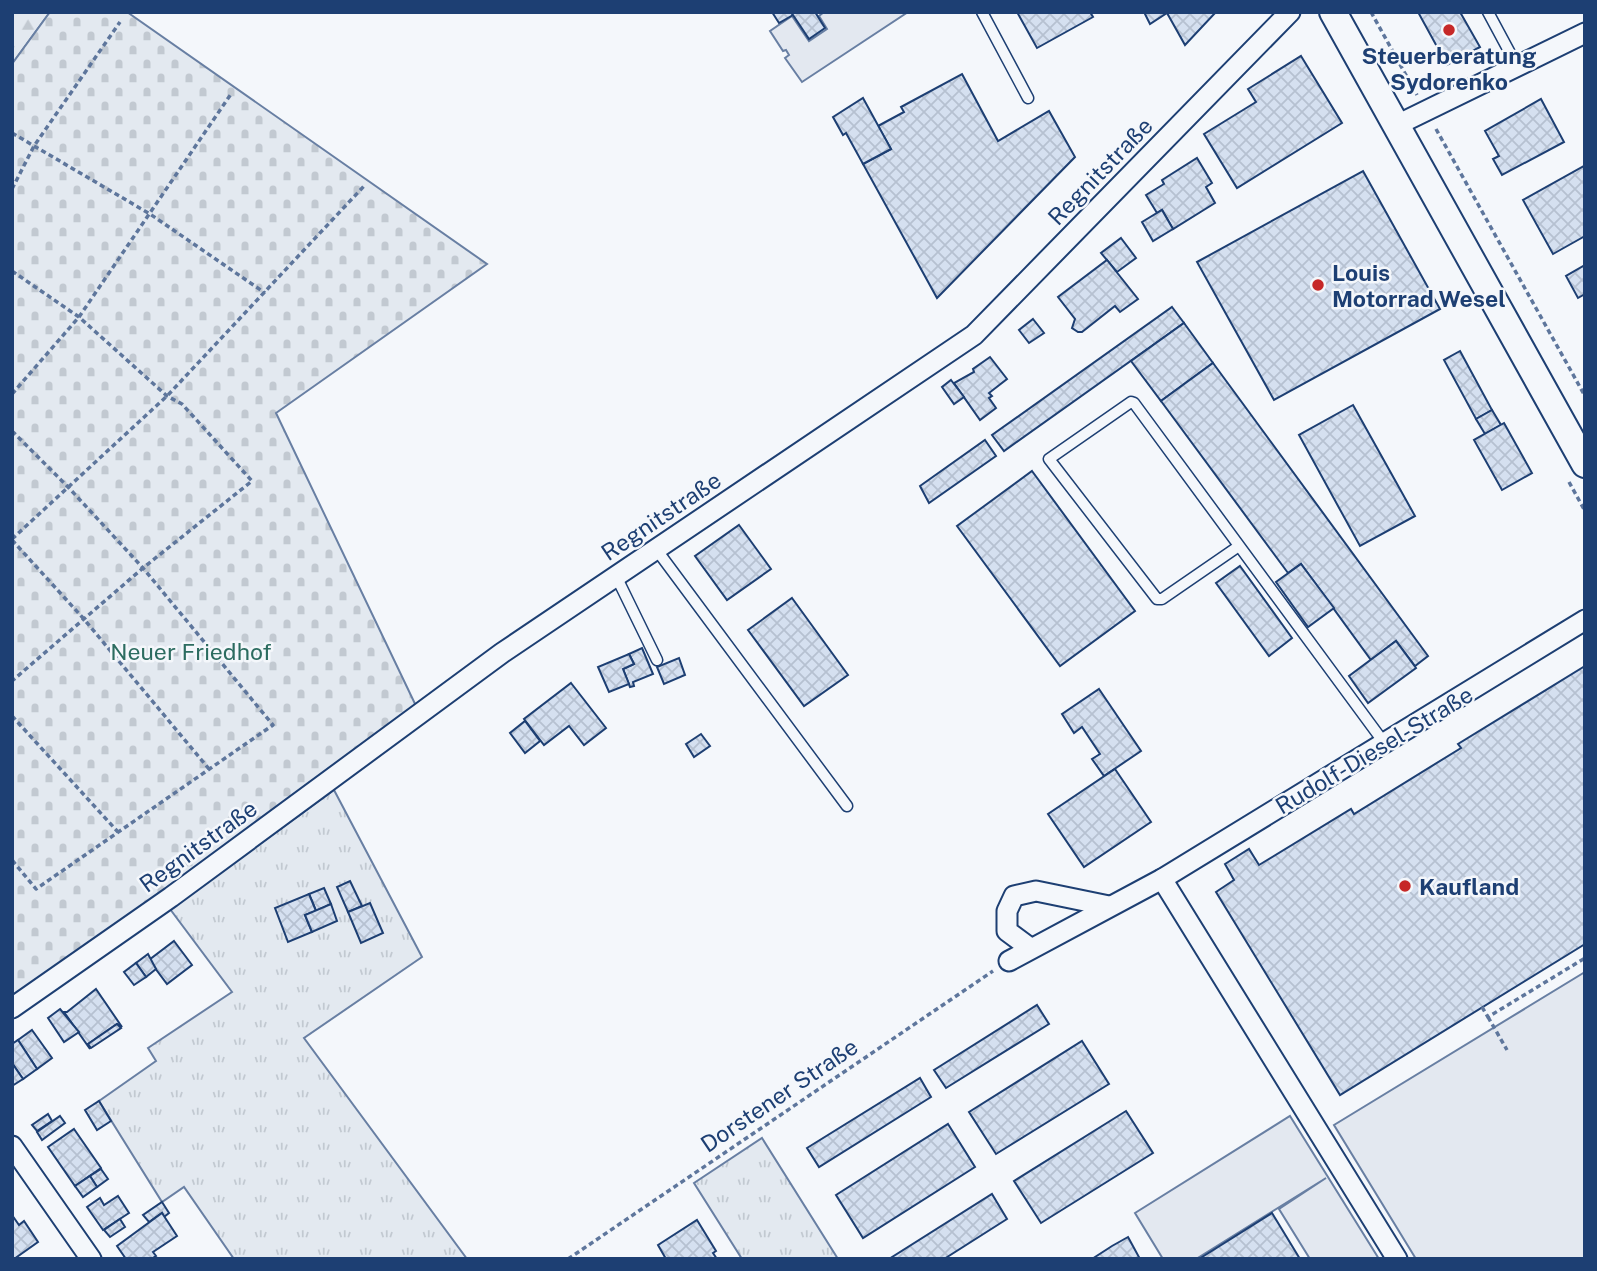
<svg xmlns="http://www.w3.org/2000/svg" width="1597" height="1271" viewBox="0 0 1597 1271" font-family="'Public Sans',sans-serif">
  <defs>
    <pattern id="grass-tufts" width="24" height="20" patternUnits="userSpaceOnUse" patternTransform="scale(1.75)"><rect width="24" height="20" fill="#e3e9f0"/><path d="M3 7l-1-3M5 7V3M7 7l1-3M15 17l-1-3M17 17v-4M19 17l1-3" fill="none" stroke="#c2c9d1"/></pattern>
    <pattern id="forest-firs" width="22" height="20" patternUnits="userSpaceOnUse" patternTransform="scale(1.75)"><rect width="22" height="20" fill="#e3e9f0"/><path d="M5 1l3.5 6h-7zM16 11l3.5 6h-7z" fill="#c2c9d1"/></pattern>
    <pattern id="cemetery-stones" width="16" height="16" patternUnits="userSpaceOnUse" patternTransform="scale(1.75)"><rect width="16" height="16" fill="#e3e9f0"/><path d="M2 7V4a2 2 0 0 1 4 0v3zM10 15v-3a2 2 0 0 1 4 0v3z" fill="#c2c9d1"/></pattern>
    <pattern id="building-cross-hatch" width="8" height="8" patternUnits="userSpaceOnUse" patternTransform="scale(1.75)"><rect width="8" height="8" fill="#d5e0f0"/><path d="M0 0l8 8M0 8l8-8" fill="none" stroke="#b6c1d1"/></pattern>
  </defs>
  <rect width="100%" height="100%" fill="#f4f7fb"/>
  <!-- grass -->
  <g fill="url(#grass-tufts)" stroke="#687fa3" stroke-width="2">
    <path d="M334 790 422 957 304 1038 467 1259H234L184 1187 162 1202 99 1101 156 1061 148 1048 232 992 170 909Z"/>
    <path d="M762 1138 838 1259H742L694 1183Z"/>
  </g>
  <!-- forest -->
  <path fill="url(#forest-firs)" stroke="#687fa3" stroke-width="2" d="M12 12H50L12 64Z"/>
  <!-- cemetery -->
  <path fill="url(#cemetery-stones)" stroke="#687fa3" stroke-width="2" d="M50 12H127L487 264 276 413 417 708 185 879 12 998V64Z"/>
  <!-- parking -->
  <g fill="#e3e8f0" stroke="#687fa3" stroke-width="2">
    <path d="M824 12H908L802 82 785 58 789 55 786 50 783 51 770 31 792 16 809 41 827 29 819 16Z"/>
    <path d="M1585 972V1259H1416L1334 1125Z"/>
    <path d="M1290 1116 1379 1259H1310L1279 1209 1326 1178 1196 1259H1163L1135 1213Z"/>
  </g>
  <!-- building -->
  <g fill="url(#building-cross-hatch)" stroke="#1d3f73" stroke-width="2">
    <path d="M772 12H791L793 15 779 23Z"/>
    <path d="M791 12H815L825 28 809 39Z"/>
    <path d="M1017 12H1090L1093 17 1037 48Z"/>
    <path d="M1144 12H1216L1185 45 1167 13 1150 24Z"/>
    <path d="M1418 12H1460L1480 47 1447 65Z"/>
    <path d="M1301 56 1342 123 1237 188 1204 134 1256 102 1248 89Z"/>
    <path d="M962 74 998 141 1049 111 1075 157 937 298 863 164 891 149 878 126 904 112 901 107Z"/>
    <path d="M863 98 891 149 863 164 846 133 843 135 833 117Z"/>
    <path d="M1541 99 1564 142 1502 175 1493 159 1499 156 1485 131Z"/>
    <path d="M1197 158 1212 183 1206 187 1215 203 1173 229 1162 210 1157 213 1146 195 1164 184 1162 180Z"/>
    <path d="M1584 166 1585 236 1553 254 1523 200Z"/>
    <path d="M1363 171 1440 309 1274 400 1197 262Z"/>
    <path d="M1162 210 1173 229 1153 241 1142 222Z"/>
    <path d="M1121 238 1136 258 1117 272 1101 253Z"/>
    <path d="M1107 260 1138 299 1120 312 1115 306 1082 332H1078L1072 328 1075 319 1058 297Z"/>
    <path d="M1585 265V294L1578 298 1566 276Z"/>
    <path d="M1172 307 1184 323 1004 451 992 435Z"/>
    <path d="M1033 319 1044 333 1029 343 1019 330Z"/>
    <path d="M1184 323 1213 363 1161 401 1131 361Z"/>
    <path d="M1460 351 1492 410 1476 419 1444 360Z"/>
    <path d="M990 357 1007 379 989 393 992 396 989 398 996 408 980 420 954 383 974 372 973 369Z"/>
    <path d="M1213 363 1428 656 1415 666 1396 641 1371 660 1301 564 1288 573 1161 401Z"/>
    <path d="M951 380 964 397 954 404 942 387Z"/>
    <path d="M1353 405 1415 516 1360 546 1299 435Z"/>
    <path d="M1492 410 1501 425 1485 434 1476 419Z"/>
    <path d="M1504 423 1532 473 1502 490 1474 440Z"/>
    <path d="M985 440 996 456 929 503 920 486Z"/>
    <path d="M1032 471 1135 611 1060 666 957 526Z"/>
    <path d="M739 525 771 569 727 600 695 556Z"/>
    <path d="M1301 564 1334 608 1308 627 1276 582Z"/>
    <path d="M1240 566 1292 638 1269 656 1216 583Z"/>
    <path d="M792 598 848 675 804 706 748 630Z"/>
    <path d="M1396 641 1416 668 1368 703 1349 676Z"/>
    <path d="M642 648 653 674 633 682 634 686 630 687 623 669 634 664 629 654Z"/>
    <path d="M629 654 634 664 623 669 629 684 609 692 598 667Z"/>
    <path d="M679 658 685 675 664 684 657 667Z"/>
    <path d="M1585 666V944L1340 1095 1216 892 1234 880 1225 864 1249 849 1259 865 1351 809 1354 814 1461 748 1458 744Z"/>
    <path d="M571 683 606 728 584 745 569 726 544 745 524 719Z"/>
    <path d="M1099 689 1141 751 1104 776 1092 759 1100 754 1082 727 1074 733 1062 714Z"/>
    <path d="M525 721 540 741 525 753 510 733Z"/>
    <path d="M701 734 710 746 694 757 686 744Z"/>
    <path d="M1115 769 1151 822 1084 867 1048 814Z"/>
    <path d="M350 881 362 906 348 912 337 887Z"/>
    <path d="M324 888 331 904 316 911 309 894Z"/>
    <path d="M309 894 316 911 305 915 312 932 288 942 275 908Z"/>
    <path d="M370 903 383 933 361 943 348 912Z"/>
    <path d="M331 904 337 921 312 932 305 915Z"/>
    <path d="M174 941 192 965 167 984 149 960Z"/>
    <path d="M148 954 156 969 146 977 136 963Z"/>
    <path d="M136 963 146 977 134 985 124 972Z"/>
    <path d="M96 989 122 1027 117 1024 88 1044 90 1049 64 1012H67Z"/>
    <path d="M1037 1005 1049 1024 946 1088 934 1070Z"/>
    <path d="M60 1009 79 1032 64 1042 48 1018Z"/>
    <path d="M117 1024 121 1028 91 1048 88 1044Z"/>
    <path d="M32 1030 52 1058 37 1069 18 1040Z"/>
    <path d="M18 1040 37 1069 23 1079 12 1063V1044Z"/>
    <path d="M1082 1041 1109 1084 996 1154 969 1112Z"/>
    <path d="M12 1063 23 1079 12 1086Z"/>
    <path d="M920 1078 931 1097 819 1167 807 1148Z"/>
    <path d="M99 1101 111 1121 97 1130 85 1110Z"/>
    <path d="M1126 1111 1153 1153 1041 1223 1014 1181Z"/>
    <path d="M48 1114 52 1121 37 1131 32 1125Z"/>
    <path d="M60 1116 65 1123 42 1140 37 1132Z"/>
    <path d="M948 1124 975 1167 863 1238 836 1195Z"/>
    <path d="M74 1129 101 1168 75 1186 48 1147Z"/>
    <path d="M101 1169 108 1179 97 1187 90 1176Z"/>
    <path d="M90 1176 97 1187 83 1197 75 1186Z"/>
    <path d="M992 1194 1007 1219 944 1259H889Z"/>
    <path d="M118 1196 129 1213 103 1230 87 1207 100 1198 104 1205Z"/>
    <path d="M162 1202 169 1213 164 1217 162 1213 149 1222 143 1215Z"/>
    <path d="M162 1213 177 1236 153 1252 156 1256 151 1259H126L117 1246Z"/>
    <path d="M1272 1213 1300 1259H1199Z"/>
    <path d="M12 1215 19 1225 24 1221 38 1242 14 1259H12Z"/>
    <path d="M120 1219 125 1227 110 1237 104 1230Z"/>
    <path d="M697 1220 716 1251 713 1253 717 1259H666L658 1245Z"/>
    <path d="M1128 1237 1140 1259H1092L1112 1246Z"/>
  </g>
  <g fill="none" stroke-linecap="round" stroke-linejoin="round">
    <defs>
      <g id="lane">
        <path d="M982 12 1028 98"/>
        <path d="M1488 12 1517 66"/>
        <path d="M1239 546 1162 599H1157L1049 459 1131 402 1134 403 1385 744"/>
        <path d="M656 549 847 806"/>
        <path d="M616 576 657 660"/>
      </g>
      <g id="street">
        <path d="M1397 125 1585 33"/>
        <path d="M1162 879 1397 1259"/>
        <path d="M1030 948 1007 931V911L1014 896 1036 891 1109 906"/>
        <path d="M1009 961 1162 879 1585 620"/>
        <path d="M12 1008 171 897 502 653 974 335 1290 12"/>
        <path d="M12 1146 91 1259"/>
      </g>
      <path id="secondary" d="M1333 12 1585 464"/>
    </defs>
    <!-- lane casing -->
    <use href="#lane" stroke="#1d3f73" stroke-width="13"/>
    <!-- street casing -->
    <use href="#street" stroke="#1d3f73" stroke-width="23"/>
    <!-- secondary casing -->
    <use href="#secondary" stroke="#1d3f73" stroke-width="30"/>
    <!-- path -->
    <g stroke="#5e769c" stroke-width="3.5" stroke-dasharray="5 3.5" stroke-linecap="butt">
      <path d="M1371 12 1417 95"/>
      <path d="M1436 129 1585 396"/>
      <path d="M12 133 150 214 265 293"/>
      <path d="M12 189 34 146 120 22"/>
      <path d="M12 271 79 317 167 396 182 404 252 481 143 568 12 681"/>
      <path d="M12 394 79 317 231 94"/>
      <path d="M12 431 69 488 143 568 273 725 36 889 12 860"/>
      <path d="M1569 482 1585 511"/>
      <path d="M12 539 167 396 365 185"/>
      <path d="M12 540 83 618 209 769"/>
      <path d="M12 716 118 832"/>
      <path d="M1482 1007 1488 1017 1585 958"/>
      <path d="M1488 1017 1507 1050"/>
      <path d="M568 1259 993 971"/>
    </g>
    <!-- lane -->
    <use href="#lane" stroke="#f4f7fb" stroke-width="10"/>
    <!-- street -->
    <use href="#street" stroke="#f4f7fb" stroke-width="19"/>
    <!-- secondary -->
    <use href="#secondary" stroke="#f4f7fb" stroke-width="26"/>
  </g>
  <!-- markers -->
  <g fill="#c62828" stroke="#f4f7fb" stroke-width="2.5">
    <circle cx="1449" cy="30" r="7"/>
    <circle cx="1318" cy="285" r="7"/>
    <circle cx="1405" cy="886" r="7"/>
  </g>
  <g text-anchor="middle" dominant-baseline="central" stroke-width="5" stroke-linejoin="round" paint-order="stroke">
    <!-- poi labels -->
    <g font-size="23" font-weight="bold" fill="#1d3f73" stroke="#f4f7fb" text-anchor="start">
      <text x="1449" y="55" text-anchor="middle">Steuerberatung<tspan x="1449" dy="26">Sydorenko</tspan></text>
      <text x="1332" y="272">Louis<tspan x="1332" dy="26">Motorrad Wesel</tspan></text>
      <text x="1419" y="886">Kaufland</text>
    </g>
    <!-- street labels -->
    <g font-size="23" fill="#1d3f73" stroke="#f4f7fb">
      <text transform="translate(1100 171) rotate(-46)">Regnitstraße</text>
      <text transform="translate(661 516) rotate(-34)">Regnitstraße</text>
      <text transform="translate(1374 750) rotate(-31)">Rudolf-Diesel-Straße</text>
      <text transform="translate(198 846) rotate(-36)">Regnitstraße</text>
      <text transform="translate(779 1095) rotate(-34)">Dorstener Straße</text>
    </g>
    <!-- park labels -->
    <g font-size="23" fill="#2c6c60" stroke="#f4f7fb">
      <text x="191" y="651">Neuer Friedhof</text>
    </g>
  </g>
  <!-- border -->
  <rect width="1597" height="1271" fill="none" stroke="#1d3f73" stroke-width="28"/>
</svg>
